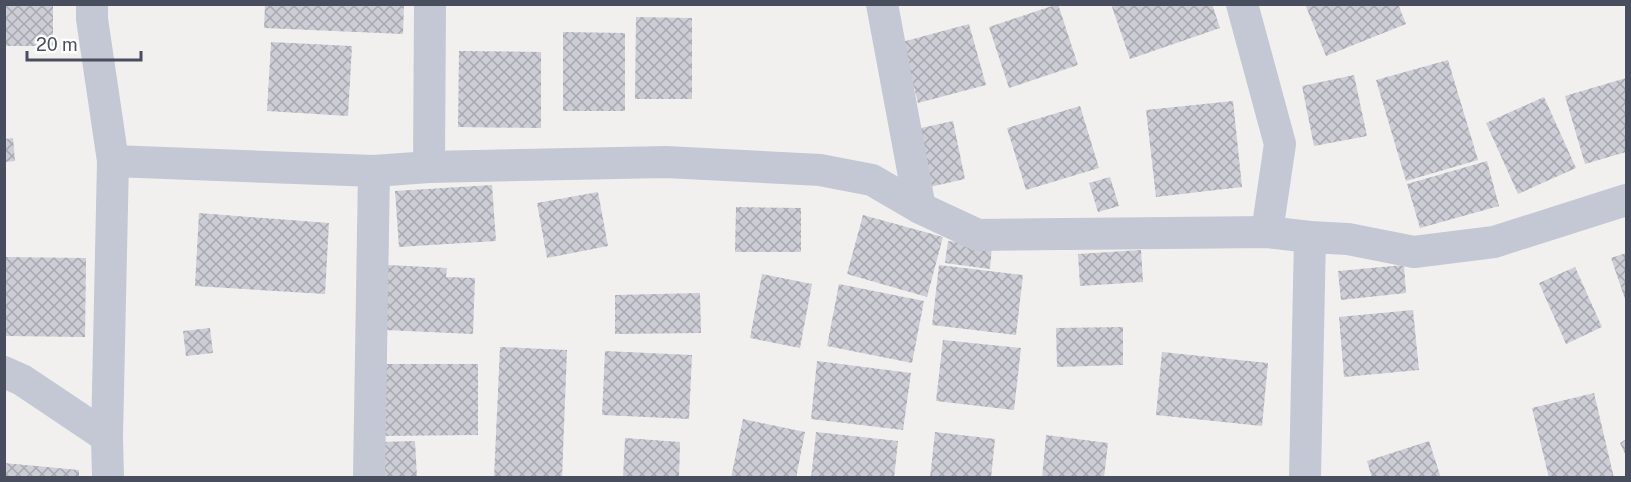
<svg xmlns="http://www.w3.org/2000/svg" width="1631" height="482" viewBox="0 0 1631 482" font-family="'Public Sans',sans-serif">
  <defs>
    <pattern id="building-cross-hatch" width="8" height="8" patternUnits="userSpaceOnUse" patternTransform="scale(1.5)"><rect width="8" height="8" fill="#cccdd5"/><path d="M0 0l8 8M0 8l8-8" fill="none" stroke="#a8a9b0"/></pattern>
  </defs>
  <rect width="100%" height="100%" fill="#f2f0ef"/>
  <!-- building -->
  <g fill="url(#building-cross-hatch)">
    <rect x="4" y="4" width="49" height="42"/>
    <path d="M265 4H404L403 34 264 28Z"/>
    <path d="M1058 4 1078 65 1009 88 989 27Z"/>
    <path d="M1111 4H1212L1220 28 1130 59Z"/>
    <path d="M1305 4H1398L1406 24 1326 56Z"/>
    <path d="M636 17 692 18V99H635Z"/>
    <path d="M969 24 986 85 918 103 902 42Z"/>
    <path d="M563 32 625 33V111H563Z"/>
    <path d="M271 42 352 46 348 116 267 111Z"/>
    <path d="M459 51 541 52V128L458 127Z"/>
    <path d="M1448 60 1478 160 1406 181 1376 80Z"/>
    <path d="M1354 75 1367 136 1314 146 1302 86Z"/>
    <path d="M1626 78V152L1585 164 1565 96Z"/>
    <path d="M1544 97 1576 168 1518 194 1486 123Z"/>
    <path d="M1233 101 1242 187 1156 197 1146 110Z"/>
    <path d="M1080 106 1099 168 1026 190 1007 128Z"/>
    <path d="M953 121 965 179 925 188 912 130Z"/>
    <path d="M13 138 15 161 5 162V139Z"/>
    <path d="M1487 161 1499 206 1420 228 1407 184Z"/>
    <path d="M1110 177 1119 206 1098 212 1089 183Z"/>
    <path d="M492 185 496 241 399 247 395 191Z"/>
    <path d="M598 192 608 246 547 258 537 203Z"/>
    <path d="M736 207 801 208V252H735Z"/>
    <path d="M199 213 329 223 325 294 195 286Z"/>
    <path d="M863 215 943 237 927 297 847 274Z"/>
    <path d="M948 241 992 246 990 269 945 263Z"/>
    <path d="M1141 250 1143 282 1080 286 1078 254Z"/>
    <path d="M1626 253V302L1611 258Z"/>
    <path d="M5 257 86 258 85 337 5 336Z"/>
    <path d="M388 265 447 268 446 277 475 278 473 334 385 330Z"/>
    <path d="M939 265 1023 275 1016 335 932 325Z"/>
    <path d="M1404 265 1406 293 1341 300 1338 271Z"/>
    <path d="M1575 267 1602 327 1566 344 1539 283Z"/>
    <path d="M762 274 812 284 800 348 750 338Z"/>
    <path d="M839 284 924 301 912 363 827 346Z"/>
    <path d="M700 293 701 333 615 334V295Z"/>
    <path d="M1413 310 1419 370 1344 377 1339 317Z"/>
    <path d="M1123 327V365L1057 367 1056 328Z"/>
    <path d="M210 328 213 353 186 356 183 331Z"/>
    <path d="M943 340 1021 348 1014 410 936 401Z"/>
    <path d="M500 347 567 350 562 478H494Z"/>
    <path d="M605 351 692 355 689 419 602 415Z"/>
    <path d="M1162 352 1268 363 1262 426 1156 415Z"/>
    <path d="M817 361 911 373 903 430 811 419Z"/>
    <path d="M381 364H478V435L381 436Z"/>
    <path d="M1594 393 1614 478H1549L1532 408Z"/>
    <path d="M743 419 805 432 796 478H731Z"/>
    <path d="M816 432 898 441 894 478H811Z"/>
    <path d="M935 432 995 439 991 478H930Z"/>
    <path d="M1046 435 1108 443 1104 478H1042Z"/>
    <path d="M625 438 680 442 679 478H623Z"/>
    <path d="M1626 439V456L1620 443Z"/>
    <path d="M415 441 417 478H382L381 442Z"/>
    <path d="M1429 441 1441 478H1372L1367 461Z"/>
    <path d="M4 463 79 470V478H4Z"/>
  </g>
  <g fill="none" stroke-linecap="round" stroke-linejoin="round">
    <!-- minor -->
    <g stroke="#c3c8d4" stroke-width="32">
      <path d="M92 4V19L113 161 107 437 108 478"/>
      <path d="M882 4 920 208"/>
      <path d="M1242 4 1280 144 1267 232"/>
      <path d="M113 161 374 171 429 167 666 162 820 170 872 180 920 208 978 235 1267 232 1310 237 1348 239 1414 252 1494 242 1626 200"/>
      <path d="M429 167 430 4"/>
      <path d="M4 372 22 380 107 437"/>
      <path d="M369 478 374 171"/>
      <path d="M1305 478 1310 237"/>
    </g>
  </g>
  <!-- border -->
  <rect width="1631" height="482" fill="none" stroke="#484e5d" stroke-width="12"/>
  <!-- scale -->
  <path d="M27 51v9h114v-9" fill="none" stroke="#484e5d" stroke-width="3"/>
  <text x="36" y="51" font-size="18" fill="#484e5d" stroke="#ffffff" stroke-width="4.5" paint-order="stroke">20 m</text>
</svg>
